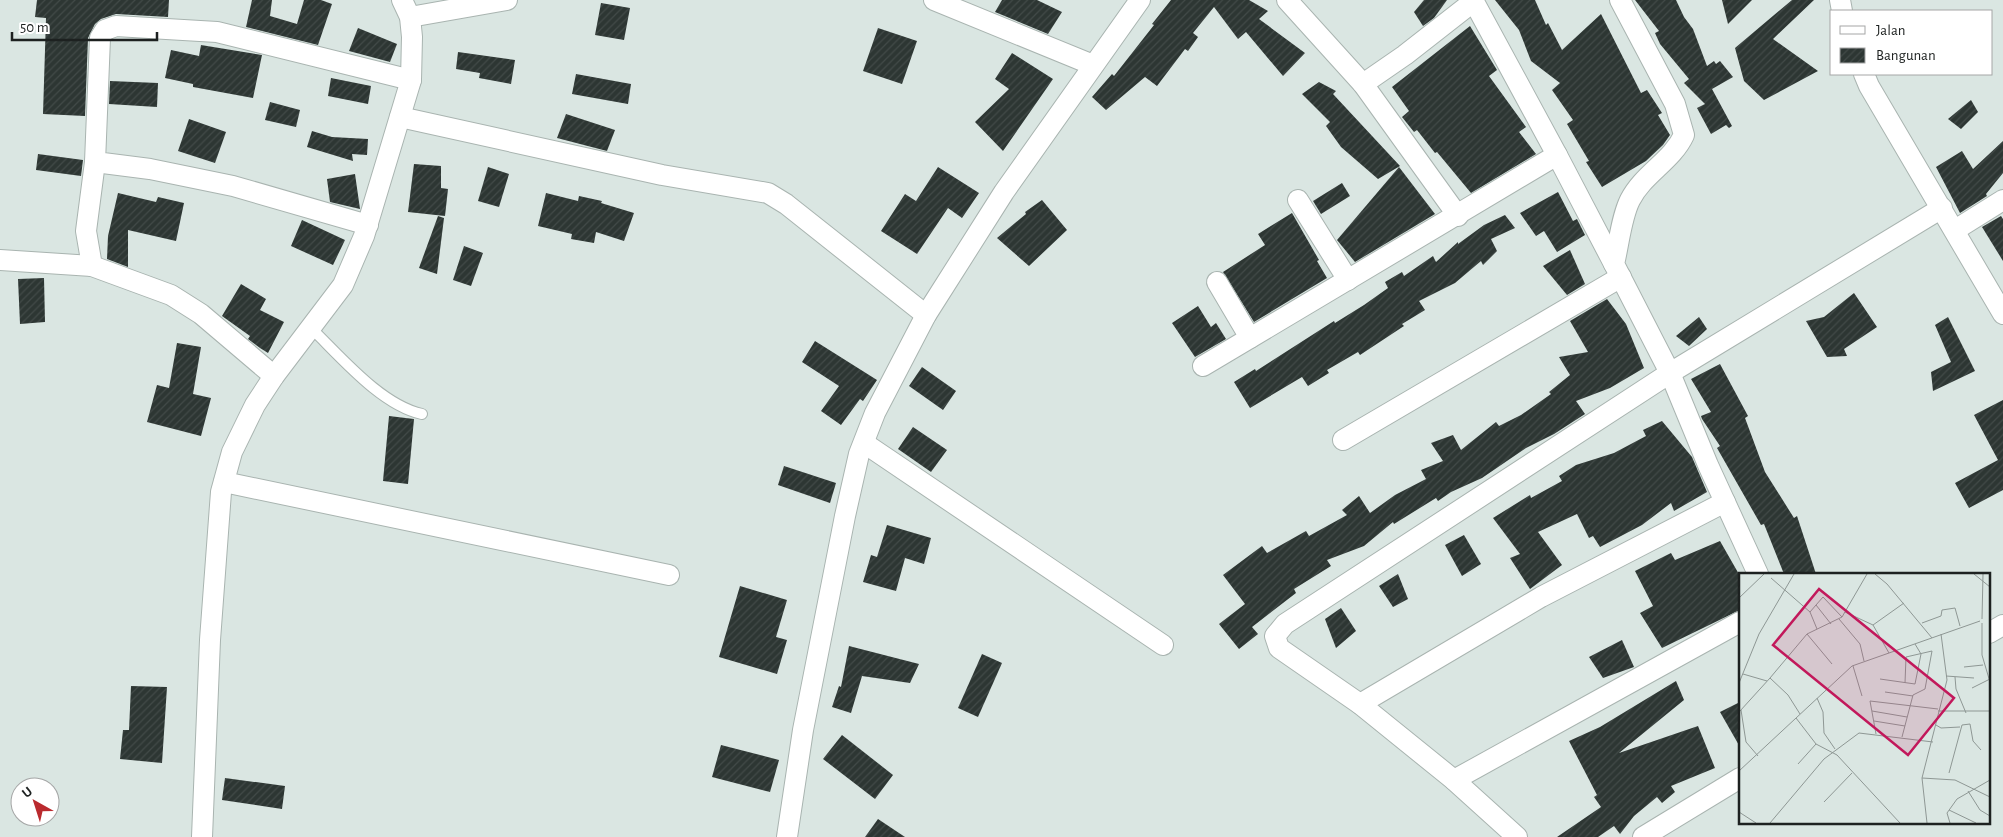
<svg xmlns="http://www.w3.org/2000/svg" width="2003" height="837" viewBox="0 0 2003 837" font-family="'Alegreya Sans',sans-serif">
  <defs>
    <pattern id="building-hatch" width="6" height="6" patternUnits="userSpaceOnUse" patternTransform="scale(1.25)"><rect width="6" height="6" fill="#2d3633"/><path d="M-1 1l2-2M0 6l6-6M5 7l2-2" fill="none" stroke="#424a48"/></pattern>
  </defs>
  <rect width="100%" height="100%" fill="#dae6e2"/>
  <!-- building -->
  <g fill="url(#building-hatch)">
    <path d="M37 0H169L168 17 116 14 101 19 95 24 88 38 85 116 43 114 46 18 35 17Z"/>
    <path d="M252 0H272L270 16 297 24 304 0H321L332 4 318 45 246 27Z"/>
    <path d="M1002 0H1037L1062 12 1048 34 995 12Z"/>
    <path d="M1171 0H1249L1268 11 1259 19 1305 53 1283 76 1246 32 1238 39 1214 7 1193 33 1198 37 1188 51 1185 49 1157 86 1145 77 1106 110 1092 97 1112 74 1114 76 1154 25 1152 24Z"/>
    <path d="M1424 0H1447L1434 18 1423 26 1414 12Z"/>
    <path d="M1495 0H1535L1546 25 1548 23 1562 50 1601 14 1641 93 1647 90 1662 113 1658 115 1670 135 1663 145 1646 161 1602 187 1586 162 1589 161 1567 124 1573 120 1552 90 1560 83 1531 61 1519 30Z"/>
    <path d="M1635 0H1676L1684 17 1693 29 1707 66 1714 61 1716 64 1720 61 1733 77 1712 89 1732 126 1729 128 1726 125 1711 134 1697 108 1705 104 1684 83 1689 79 1660 44 1655 33 1659 31Z"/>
    <path d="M1722 0H1752L1728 24Z"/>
    <path d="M1792 0H1814L1773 39 1818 71 1764 100 1744 81 1735 48Z"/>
    <path d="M601 3 630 8 624 40 595 35Z"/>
    <path d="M1470 26 1497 70 1489 76 1526 127 1519 132 1536 154 1471 193 1437 152 1435 153 1417 130 1414 132 1402 117 1409 111 1392 87Z"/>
    <path d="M358 28 397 44 390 62 349 51Z"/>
    <path d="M878 28 917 41 902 84 863 71Z"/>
    <path d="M201 45 262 55 253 98 193 87V84L165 78 171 50 199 56Z"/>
    <path d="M458 52 515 60 511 84 479 78 480 73 456 69Z"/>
    <path d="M1012 53 1053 79 1003 151 975 122 1009 89 995 79Z"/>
    <path d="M576 74 631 84 628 104 572 94Z"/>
    <path d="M331 78 371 86 368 104 328 96Z"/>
    <path d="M110 81 158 83 157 107 109 104Z"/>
    <path d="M1319 82 1336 91 1333 94 1400 166 1378 179 1341 147 1326 126 1330 122 1302 94Z"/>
    <path d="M1971 100 1978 112 1961 129 1948 119Z"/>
    <path d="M270 102 300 110 296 127 265 120Z"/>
    <path d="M566 114 615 130 607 151 557 138Z"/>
    <path d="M189 119 226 132 215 163 178 151Z"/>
    <path d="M312 131 332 137 368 139 367 155 352 154 353 161 307 147Z"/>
    <path d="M2003 141V173L1986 194 1987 196 1960 213 1936 167 1962 151 1973 169Z"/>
    <path d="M38 154 83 160 81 176 36 170Z"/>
    <path d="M414 164 441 166V188L448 189 445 216 408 212Z"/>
    <path d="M488 167 509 174 499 207 478 201Z"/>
    <path d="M938 167 979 193 962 218 948 208 917 254 881 231 905 194 916 201Z"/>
    <path d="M1399 167 1435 214 1355 262 1337 240Z"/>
    <path d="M355 174 360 209 330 202 327 179Z"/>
    <path d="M1342 183 1350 196 1321 214 1313 201Z"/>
    <path d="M1558 192 1573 221 1577 219 1585 235 1557 252 1544 231 1536 236 1520 213Z"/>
    <path d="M118 193 156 202 158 197 184 203 176 241 128 230V267L107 259 108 236Z"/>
    <path d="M546 193 578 201 579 196 602 201 601 203 634 213 624 241 596 232 594 243 571 239 572 234 538 226Z"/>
    <path d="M1042 200 1067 230 1029 266 997 238 1026 214 1025 212Z"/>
    <path d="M1292 213 1319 260 1317 261 1327 278 1254 322 1223 272 1265 245 1258 234Z"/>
    <path d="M1505 215 1515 228 1491 239 1497 251 1483 265 1481 261 1455 283 1419 301 1425 310 1402 324 1404 326 1360 355 1358 352 1327 370 1329 373 1308 386 1302 377 1250 408 1234 382 1255 369 1256 371 1334 321 1335 323 1364 305 1388 288 1385 282 1402 272 1404 276 1433 256 1436 262 1458 242V244L1484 225Z"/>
    <path d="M438 216 444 218 437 274 419 268Z"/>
    <path d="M2001 216 2003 219V261L1982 227Z"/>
    <path d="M302 220 345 240 333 265 291 246Z"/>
    <path d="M464 246 483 253 471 286 453 280Z"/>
    <path d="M1570 250 1585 284 1567 295 1543 266Z"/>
    <path d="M44 278 45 322 20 324 18 279Z"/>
    <path d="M241 284 266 299 260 310 284 322 268 353 260 348 248 339 250 336 222 316Z"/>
    <path d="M1854 293 1877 327 1844 349 1847 356 1827 357 1806 321 1824 317Z"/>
    <path d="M1607 299 1626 324 1644 368 1610 388 1576 401 1585 414 1554 434 1526 448 1482 478 1451 492 1438 501 1436 498 1394 524 1393 522 1364 546 1327 560 1331 566 1294 589 1296 593 1252 627 1258 634 1239 649 1219 624 1245 604 1223 575 1262 546 1267 553 1306 531 1309 536 1347 515 1342 510 1359 496 1370 513 1395 495 1426 479 1421 470 1443 461 1431 443 1453 435 1461 450 1496 422 1499 426 1521 415 1551 394 1549 392 1570 375 1559 357 1588 352 1570 321Z"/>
    <path d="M1198 306 1211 327 1216 323 1226 339 1195 357 1172 323Z"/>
    <path d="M1699 317 1707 329 1689 346 1676 336Z"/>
    <path d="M1948 317 1975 371 1933 391 1931 372 1951 362 1935 325Z"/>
    <path d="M815 341 877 380 863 401 860 399 841 425 821 411 839 386 802 362Z"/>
    <path d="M177 343 201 347 193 394 211 398 201 436 147 422 157 385 169 388Z"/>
    <path d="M1720 364 1748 416 1745 418 1765 472 1794 518 1797 516 1816 574H1784L1764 524 1761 525 1717 448 1720 446 1702 419 1701 416 1711 412 1691 379Z"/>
    <path d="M922 367 956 391 943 410 909 386Z"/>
    <path d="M2003 400V490L1969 508 1955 483 1998 460 1974 415Z"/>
    <path d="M389 416 414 419 408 484 383 481Z"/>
    <path d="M1662 421 1692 457 1707 492 1674 511 1671 503 1642 525 1600 547 1593 536 1589 538 1577 514 1538 532 1562 565 1530 589 1510 558 1520 554 1493 518 1530 495 1531 498 1562 481 1559 476 1576 465 1614 453 1646 436 1643 430Z"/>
    <path d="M913 427 947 450 931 472 898 449Z"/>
    <path d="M784 466 836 483 830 503 778 485Z"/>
    <path d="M887 525 931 538 924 564 905 558 896 591 863 582 871 555 877 557Z"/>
    <path d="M1464 535 1481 564 1462 576 1445 545Z"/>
    <path d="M1720 541 1740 576V610L1662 648 1640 613 1653 606 1635 571 1671 553 1675 560Z"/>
    <path d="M1398 574 1408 599 1393 607 1379 586Z"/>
    <path d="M740 586 787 600 776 637 787 640 777 674 719 657Z"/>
    <path d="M1341 608 1356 631 1336 648 1325 619Z"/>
    <path d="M1622 640 1634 667 1603 678 1589 657Z"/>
    <path d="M849 646 919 664 910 683 862 676 851 713 832 707 839 686 841 687Z"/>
    <path d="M982 654 1002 663 978 717 958 708Z"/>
    <path d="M1676 681 1684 700 1619 753 1698 726 1715 768 1671 786 1675 792 1662 803 1657 797 1634 816 1620 834 1614 826 1598 837H1557L1601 807 1594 797 1597 795 1569 741 1600 727Z"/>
    <path d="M131 686 167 687 162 763 120 759 123 730H129Z"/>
    <path d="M1740 702V747L1720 712Z"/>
    <path d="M842 735 893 775 875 799 823 759Z"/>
    <path d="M721 745 779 760 770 792 712 777Z"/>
    <path d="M225 778 285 786 282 809 222 800Z"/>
    <path d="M878 819 905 837H865Z"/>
  </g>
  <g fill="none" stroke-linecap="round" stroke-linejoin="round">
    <defs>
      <path id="lane" d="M311 328C341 357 381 405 422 414"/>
      <g id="street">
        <path d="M934 0 1093 65"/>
        <path d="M1287 0 1363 84 1458 216"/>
        <path d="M1620 0 1675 104 1684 135C1672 161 1643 174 1630 200 1621 218 1619 244 1614 264L1670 373 1708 465 1758 574"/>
        <path d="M1840 0 1842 11"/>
        <path d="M410 17 507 0"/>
        <path d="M1864 74 1869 86 2003 314"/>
        <path d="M1363 84 1405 55 1474 1"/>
        <path d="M400 117 662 175 768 193 786 204 926 315"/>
        <path d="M1557 155 1614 264"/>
        <path d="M95 162 86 231 92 266 171 295 201 314 274 376"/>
        <path d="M1298 200 1348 280"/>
        <path d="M368 225 233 186 150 169 95 162 100 38 105 30 116 26 217 32 411 80"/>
        <path d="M1955 230 2003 200"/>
        <path d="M0 260 92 266"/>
        <path d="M1217 282 1250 338"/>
        <path d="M1203 366 1557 155 1473 0"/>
        <path d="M1343 440 1621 277"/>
        <path d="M864 443 1163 645"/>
        <path d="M224 482 669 575"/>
        <path d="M1989 633 2003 625"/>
        <path d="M1360 704 1541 597 1725 502"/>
        <path d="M1454 780 1740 622"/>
        <path d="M202 837 210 640 221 492 232 452 255 405 274 376 343 285 364 236 411 80 412 37 410 17 402 0"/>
        <path d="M787 837 803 730 845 516 859 454 875 413 926 315 1004 192 1140 0"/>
        <path d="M1517 837 1454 780 1360 704 1279 648 1275 636 1285 624 1670 373 1942 208"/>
        <path d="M1643 837 1740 778"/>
      </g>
    </defs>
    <!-- lane casing -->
    <use href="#lane" stroke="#a9b4b0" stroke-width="12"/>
    <!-- street casing -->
    <use href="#street" stroke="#a9b4b0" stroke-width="22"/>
    <!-- lane -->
    <use href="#lane" stroke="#fff" stroke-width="10"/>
    <!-- street -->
    <use href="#street" stroke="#fff" stroke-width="20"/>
  </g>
  <!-- overview -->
  <g transform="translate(1739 573)">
    <rect width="251" height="251" fill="#dae6e2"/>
    <path fill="none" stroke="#8e9794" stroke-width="1" d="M136 1 148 11 193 65M235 1 251 14M32 5 71 39M0 25 25 1M77 32 71 39 78 56M106 39 134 52 150 80M100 46 121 71 125 88M243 46 244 1M183 50 202 43 203 37 216 35 221 53M243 50V82L251 109M92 51 77 32 84 24 103 44M134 52 165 30M68 61 93 91M114 93 123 123M225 94 244 92M4 101 28 108M207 103 235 105M216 104 217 116 227 140M141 106 176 111 182 81 176 71M0 110 20 61 55 1M233 115 251 106M146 119 174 123M78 125 84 139 85 160 96 176M2 137 7 169 19 183M1 138 31 105M133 138 168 144M199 138H251M61 141 49 122 31 105 68 61 103 44 128 1M57 145 77 171 98 182 161 250M135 148 166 153M197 152 202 155 221 154M137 161 131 128 199 136M163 164 174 122 186 116 193 78 167 84 166 110M59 191 77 171M0 198 113 93 241 48M210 200 223 152 231 151 234 168 242 177M183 205 216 207 251 224M229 218 241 237 251 243M85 229 113 200M210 237 237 250M0 239 17 250M31 250 85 186 120 160 194 169M188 250 183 205 208 107 202 61M211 250 208 240 218 226 251 207"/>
    <path fill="#c2185b" fill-opacity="0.15" stroke="#c2185b" stroke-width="2.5" d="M80 16 215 125 169 182 34 72Z"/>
    <rect width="251" height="251" fill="none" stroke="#1d2120" stroke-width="2.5"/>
  </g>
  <!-- legend -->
  <rect x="1830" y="10" width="162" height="65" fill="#ffffff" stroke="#a5a6a6"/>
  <rect x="1840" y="26" width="25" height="8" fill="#ffffff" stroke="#a5a6a6"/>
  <text x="1876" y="35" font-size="15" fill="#1d2120">Jalan</text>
  <rect x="1840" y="48" width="25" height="15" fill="url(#building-hatch)" stroke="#a5a6a6"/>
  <text x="1876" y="60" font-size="15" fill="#1d2120">Bangunan</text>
  <!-- north arrow -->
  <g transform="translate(35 802) rotate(321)"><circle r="24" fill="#ffffff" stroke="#a5a6a6"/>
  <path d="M0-4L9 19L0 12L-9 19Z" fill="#ba2a2e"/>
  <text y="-8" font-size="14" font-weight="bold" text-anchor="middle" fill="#1d2120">U</text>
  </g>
  <!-- scale -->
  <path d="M12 32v8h145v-8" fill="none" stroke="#1d2120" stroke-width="2.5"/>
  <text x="20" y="32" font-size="15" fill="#1d2120" stroke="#ffffff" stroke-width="4" paint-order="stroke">50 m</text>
</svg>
